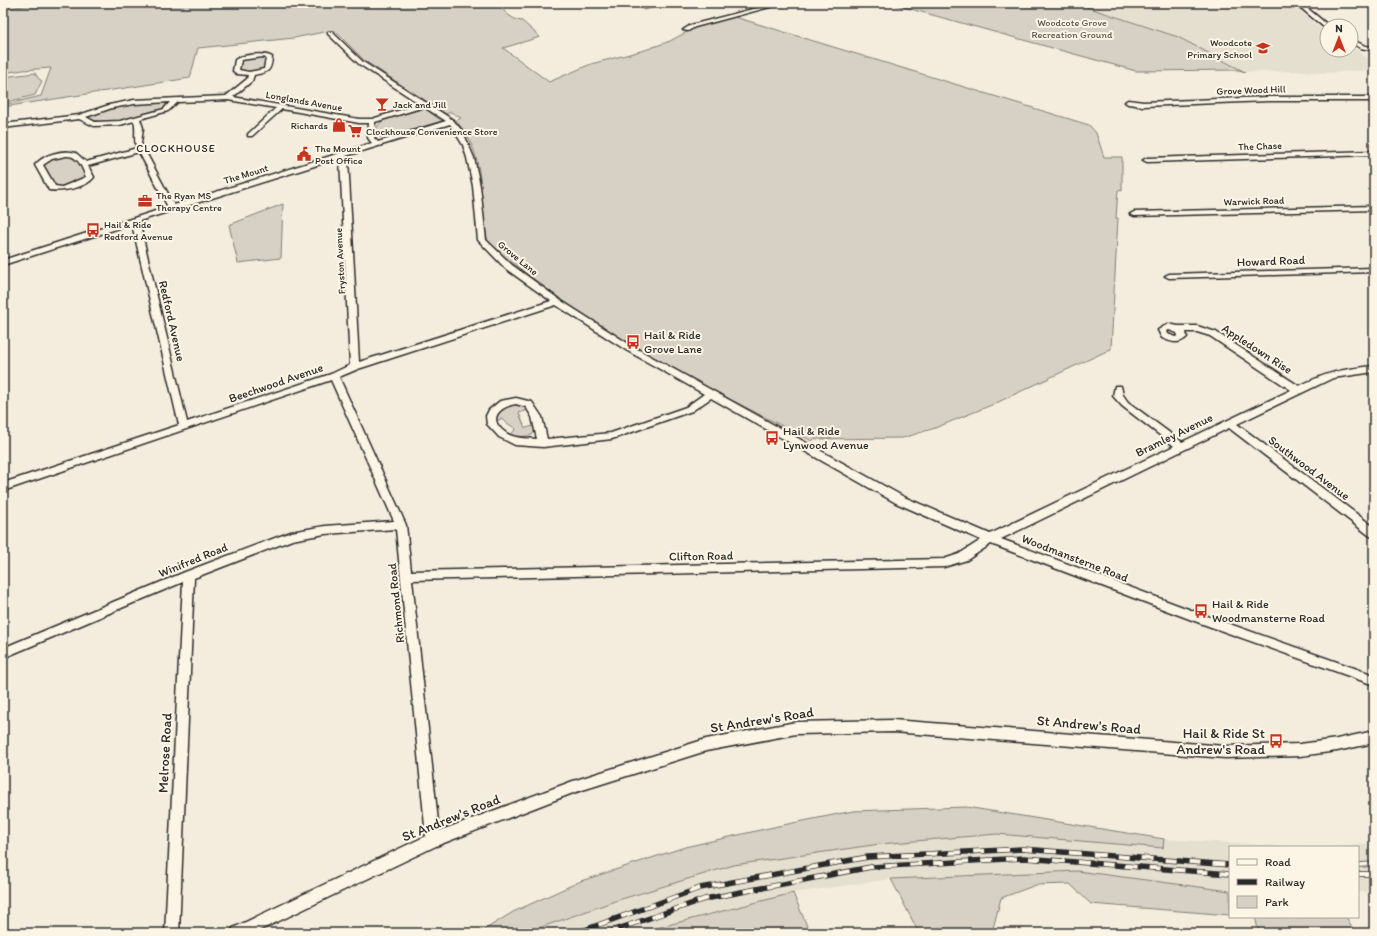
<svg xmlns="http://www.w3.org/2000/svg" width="1377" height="936" viewBox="0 0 1377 936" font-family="Itim,sans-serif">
  <rect width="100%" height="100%" fill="#f4edde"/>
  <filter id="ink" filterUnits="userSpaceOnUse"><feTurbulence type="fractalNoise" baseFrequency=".025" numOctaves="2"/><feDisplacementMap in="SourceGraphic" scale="8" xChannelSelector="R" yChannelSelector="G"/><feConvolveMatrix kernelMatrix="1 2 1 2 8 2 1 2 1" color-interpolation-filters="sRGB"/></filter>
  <g filter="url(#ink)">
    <!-- built -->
    <g fill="#e5dfd0">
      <path d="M1074 3H1292L1317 26 1327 32V50H1351V46L1374 63V70L1321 73 1303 71 1245 72 1178 37Z"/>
      <path d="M997 834 1163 848 1164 839 1302 847H1230V891L1077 871 891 879 793 893 637 933H525L615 901 734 865 880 844Z"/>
      <path d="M1374 843V892H1358V847H1330Z"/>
    </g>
    <!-- green -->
    <g fill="#d6d1c4" stroke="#807e78">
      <path d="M42 3H499C502 11 512 20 522 21L540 37 503 48 549 82 591 64 645 50 670 41 696 27 735 17 1089 125 1096 133 1104 157H1122V191L1118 190 1116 218H1118L1111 349 994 404 935 428 903 438 814 439 812 441 656 362 560 299 496 250 489 244 487 238C478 198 487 153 456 121L461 118 451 112 446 114 365 61 334 30 294 38 198 48 190 78 3 107V105L41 96 51 68 23 70 3 73V9Z"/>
      <path d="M632 3H673L644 10Z"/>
      <path d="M903 3H1074L1178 37 1245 72 1239 70 1136 71 896 5Z"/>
      <path d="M262 56 267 57 265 69 251 72H239V61L241 59Z"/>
      <path d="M35 73 39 79 42 81 35 95 3 103V77Z"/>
      <path d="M163 102 166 104 167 106C149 117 107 128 88 118 105 103 142 103 163 102Z"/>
      <path d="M424 108 442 121 383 138 376 136C374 129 379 123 384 120Z"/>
      <path d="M66 155H74L87 178 64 187H54L42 165 47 160Z"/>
      <path d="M283 204 281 258 238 263 229 225Z"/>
      <path d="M516 404 523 406 528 410 519 413 525 428 535 426 536 429 532 435 515 438 510 435 516 429 501 419 496 421 495 415C501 407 507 405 516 404Z"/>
      <path d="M966 807 1164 839 1163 848 997 834 880 844 734 865 615 901 525 933H479L513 912 581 881 685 847 778 826 853 811Z"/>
      <path d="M1077 871 1230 891V915L1091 904 1070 884 1036 885 1001 898 992 932 919 933 891 879Z"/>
      <path d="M793 893 810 933H637Z"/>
      <path d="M1255 917H1346L1356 933H1259Z"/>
    </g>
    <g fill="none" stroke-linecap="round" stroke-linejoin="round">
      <defs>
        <g id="minor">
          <path d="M776 3H785L695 27 688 31 683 30 691 25Z"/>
          <path d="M1295 3H1301L1329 26H1327V29L1325 28Z"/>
          <path d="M328 32H332L363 62 453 120 463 132 474 158 480 186 486 240 512 265 560 300 632 346 904 497 990 534 1174 446 1122 406 1113 396 1115 386H1121L1123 395 1128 402 1182 442 1291 390 1210 336 1197 332H1186L1187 337C1179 345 1171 342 1162 338L1158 330 1168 324 1178 326H1197L1216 332 1299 386C1328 372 1342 369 1374 366V372L1333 378 1237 424 1374 527V537L1370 536 1229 428 1001 539 1207 616 1374 675V685L1200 623 991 544 967 560 944 567 412 580 439 831 573 781 706 739 796 722 893 720 1225 746 1300 744 1337 739 1374 731V743L1337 751 1300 756 1225 758 893 732 796 734 706 751 573 793 436 846 254 933H231L233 928 426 836 396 529 325 534 292 540 194 578 179 933H165L183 582 3 658V648L185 572 291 532 325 526 394 521 331 380 3 491V483L179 425 132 224 3 265V260L168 207 139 152 88 166 94 177C86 188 62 192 49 190L35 165C44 154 63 149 76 153L86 162 137 148C133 140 137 130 134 121L120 125 94 126 79 119 3 128V124L79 115 109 105 134 100 226 96 247 79 248 75 237 74 233 71 235 60C242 54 265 52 272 57 271 72 268 72 254 75L252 81 233 97 359 119H372L420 104 359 64 328 34ZM263 57 266 58 264 69 249 72 239 70 241 60ZM228 100 276 108 248 134V136H252L282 109 359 123H369L368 138 372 143 174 205 141 143 143 128 140 119 168 111 178 102ZM170 102 164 109 120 121 95 122 86 117 112 108 134 104ZM424 107 446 121 378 142 374 138 375 122ZM450 124 463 145 467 158 473 186 478 240 506 269 551 301 359 362 348 159 346 156ZM66 156C78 155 82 167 86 177L62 187 55 186 43 165 52 159ZM340 158 350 365 331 374 187 422 139 221ZM556 305 626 350 704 394 686 407 611 433 547 439 542 417 532 402 516 398 500 401 489 410 486 416 487 424 499 437 515 445 543 447 612 439 692 411 711 398 896 503 981 540 959 554 944 559 411 571 406 525 339 377 358 369ZM1169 330 1177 333 1178 336 1175 337 1168 334 1167 331ZM516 404 526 407 532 417 537 439C527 438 515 439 506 433 487 420 498 407 516 404Z"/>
          <path d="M1351 39 1365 46 1374 47V51L1361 48 1351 43Z"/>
          <path d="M1268 97H1374V101H1268L1143 106 1128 104 1125 102 1128 100 1143 102Z"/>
          <path d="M1374 151V155L1147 162 1143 160 1147 158Z"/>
          <path d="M1374 206V210L1134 216 1130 214 1134 212Z"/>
          <path d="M1374 268V272L1169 278 1165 276 1169 274Z"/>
        </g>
      </defs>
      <!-- minor casing -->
      <use href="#minor" stroke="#2b2b2b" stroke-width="3"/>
      <!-- minor -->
      <use href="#minor" fill="#fcf5e5" fill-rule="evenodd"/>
      <defs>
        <g id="rail">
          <path d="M1358 865 1374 864"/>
          <path d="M1358 874H1374"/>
          <path d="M576 933 700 888 868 857 1023 849 1230 865"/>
          <path d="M606 933 705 899 871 867 1024 858 1230 874"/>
        </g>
      </defs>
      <!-- rail casing -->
      <use href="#rail" stroke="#2b2b2b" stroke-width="5.5"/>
      <!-- rail -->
      <use href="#rail" stroke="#fcf5e5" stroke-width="4" stroke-dasharray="12" stroke-linecap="butt"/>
    </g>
  </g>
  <!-- icons -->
  <defs>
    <symbol id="school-bare" viewBox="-9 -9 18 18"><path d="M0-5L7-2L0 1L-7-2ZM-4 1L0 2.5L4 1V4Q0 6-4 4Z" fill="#c8321e" stroke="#fcf5e5" stroke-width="2.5" paint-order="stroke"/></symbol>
    <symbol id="bar-bare" viewBox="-9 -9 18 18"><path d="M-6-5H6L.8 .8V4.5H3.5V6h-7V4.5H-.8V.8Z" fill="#c8321e" stroke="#fcf5e5" stroke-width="2.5" paint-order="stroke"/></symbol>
    <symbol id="shop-bare" viewBox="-9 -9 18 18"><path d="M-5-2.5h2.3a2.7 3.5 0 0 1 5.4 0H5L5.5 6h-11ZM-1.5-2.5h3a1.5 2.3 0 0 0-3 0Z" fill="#c8321e" stroke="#fcf5e5" stroke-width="2.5" paint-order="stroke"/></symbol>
    <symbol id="supermarket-bare" viewBox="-9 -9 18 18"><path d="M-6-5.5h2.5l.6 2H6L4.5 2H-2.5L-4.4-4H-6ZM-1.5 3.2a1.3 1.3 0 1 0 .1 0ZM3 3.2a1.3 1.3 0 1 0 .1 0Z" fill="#c8321e" stroke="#fcf5e5" stroke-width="2.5" paint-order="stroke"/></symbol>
    <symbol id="civic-bare" viewBox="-9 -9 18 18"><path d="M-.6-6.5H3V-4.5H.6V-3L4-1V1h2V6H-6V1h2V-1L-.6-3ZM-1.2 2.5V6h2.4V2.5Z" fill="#c8321e" stroke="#fcf5e5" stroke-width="2.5" paint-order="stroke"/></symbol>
    <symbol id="office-bare" viewBox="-9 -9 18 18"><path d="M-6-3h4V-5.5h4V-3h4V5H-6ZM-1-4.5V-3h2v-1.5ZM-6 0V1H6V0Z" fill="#c8321e" stroke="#fcf5e5" stroke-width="2.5" paint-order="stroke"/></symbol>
    <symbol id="bus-bare" viewBox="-9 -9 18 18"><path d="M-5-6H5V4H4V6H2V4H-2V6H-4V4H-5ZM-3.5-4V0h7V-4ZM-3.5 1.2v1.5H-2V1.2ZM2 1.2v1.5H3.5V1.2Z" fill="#c8321e" stroke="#fcf5e5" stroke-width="2.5" paint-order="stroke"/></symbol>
  </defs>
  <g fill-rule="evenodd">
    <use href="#school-bare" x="1253" y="38" width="20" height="20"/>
    <use href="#bar-bare" x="372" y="94" width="20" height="20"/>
    <use href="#shop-bare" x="329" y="115" width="20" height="20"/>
    <use href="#supermarket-bare" x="345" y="121" width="20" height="20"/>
    <use href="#civic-bare" x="294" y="144" width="20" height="20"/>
    <use href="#office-bare" x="135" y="191" width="20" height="20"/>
    <use href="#bus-bare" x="83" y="220" width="20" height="20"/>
    <use href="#bus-bare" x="623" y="332" width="20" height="20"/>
    <use href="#bus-bare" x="762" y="428" width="20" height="20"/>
    <use href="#bus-bare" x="1191" y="601" width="20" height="20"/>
    <use href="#bus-bare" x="1266" y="731" width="20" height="20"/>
  </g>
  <g text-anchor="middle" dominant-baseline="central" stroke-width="4" stroke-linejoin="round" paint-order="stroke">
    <!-- far-park labels -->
    <g font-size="10" fill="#565451" stroke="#fcf5e5">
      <text x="1072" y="22">Woodcote Grove<tspan x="1072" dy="12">Recreation Ground</tspan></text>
    </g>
    <!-- far-poi labels -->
    <g font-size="10" fill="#2b2b2b" stroke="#fcf5e5" text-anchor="start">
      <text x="1252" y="42" text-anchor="end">Woodcote<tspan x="1252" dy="12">Primary School</tspan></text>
      <text x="393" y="104">Jack and Jill</text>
      <text x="328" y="125" text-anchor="end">Richards</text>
      <text x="366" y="131">Clockhouse Convenience Store</text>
      <text x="315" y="148">The Mount<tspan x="315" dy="12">Post Office</tspan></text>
      <text x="156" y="195">The Ryan MS<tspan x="156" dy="12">Therapy Centre</tspan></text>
      <text x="104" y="224">Hail &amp; Ride<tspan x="104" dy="12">Redford Avenue</tspan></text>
    </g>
    <!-- far-street labels -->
    <g font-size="10" fill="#2b2b2b" stroke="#fcf5e5">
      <text transform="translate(1251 90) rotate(-2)">Grove Wood Hill</text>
      <text transform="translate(304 101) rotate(10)">Longlands Avenue</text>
      <text transform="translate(1260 146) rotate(-2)">The Chase</text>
      <text transform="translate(246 174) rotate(-17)">The Mount</text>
      <text transform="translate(1254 201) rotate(-2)">Warwick Road</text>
      <text transform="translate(518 258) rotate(39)">Grove Lane</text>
      <text transform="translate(340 261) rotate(-93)">Fryston Avenue</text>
    </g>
    <!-- far-neighbourhood labels -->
    <g font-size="11" letter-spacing="1" fill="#2b2b2b" stroke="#fcf5e5">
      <text x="176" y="148">CLOCKHOUSE</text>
    </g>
    <!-- street labels -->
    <g font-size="12" fill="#2b2b2b" stroke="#fcf5e5">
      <text transform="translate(1271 261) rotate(-2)">Howard Road</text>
      <text transform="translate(172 321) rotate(77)">Redford Avenue</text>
      <text transform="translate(1257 349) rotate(33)">Appledown Rise</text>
      <text transform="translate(276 383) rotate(-19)">Beechwood Avenue</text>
      <text transform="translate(1174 435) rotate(-26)">Bramley Avenue</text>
      <text transform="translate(1309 468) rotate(37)">Southwood Avenue</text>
      <text transform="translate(701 556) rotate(-1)">Clifton Road</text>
      <text transform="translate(1075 558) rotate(21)">Woodmansterne Road</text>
      <text transform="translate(193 560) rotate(-22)">Winifred Road</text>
      <text transform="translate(396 603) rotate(-96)">Richmond Road</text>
    </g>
    <!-- poi labels -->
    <g font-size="12" fill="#2b2b2b" stroke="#fcf5e5" text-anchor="start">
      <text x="644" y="335">Hail &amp; Ride<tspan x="644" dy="14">Grove Lane</tspan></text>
      <text x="783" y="431">Hail &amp; Ride<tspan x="783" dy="14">Lynwood Avenue</tspan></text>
      <text x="1212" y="604">Hail &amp; Ride<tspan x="1212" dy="14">Woodmansterne Road</tspan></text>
    </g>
    <!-- near-street labels -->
    <g font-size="14" fill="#2b2b2b" stroke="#fcf5e5">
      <text transform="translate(762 720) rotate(-9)">St Andrew's Road</text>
      <text transform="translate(1089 725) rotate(5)">St Andrew's Road</text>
      <text transform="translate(165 753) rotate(-87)">Melrose Road</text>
      <text transform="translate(451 818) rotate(-22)">St Andrew's Road</text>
    </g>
    <!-- near-poi labels -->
    <g font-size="14" fill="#2b2b2b" stroke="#fcf5e5" text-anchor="end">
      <text x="1265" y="733">Hail &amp; Ride St<tspan x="1265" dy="16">Andrew's Road</tspan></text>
    </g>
  </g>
  <!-- margin -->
  <rect width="1377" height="936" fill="none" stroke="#fcf5e5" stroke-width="16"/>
  <rect x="8" y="8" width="1361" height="920" fill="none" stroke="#2b2b2b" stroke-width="1.5" filter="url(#ink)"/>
  <!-- legend -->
  <rect x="1229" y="846" width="130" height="72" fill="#fcf5e5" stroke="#a8a49b"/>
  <rect x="1237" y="859" width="20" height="6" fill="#fcf5e5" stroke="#a8a49b"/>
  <text x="1265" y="866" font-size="12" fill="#2b2b2b">Road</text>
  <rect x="1237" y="879" width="20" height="6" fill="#2b2b2b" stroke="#a8a49b"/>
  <text x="1265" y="886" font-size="12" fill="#2b2b2b">Railway</text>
  <rect x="1237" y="896" width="20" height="12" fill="#d6d1c4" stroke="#a8a49b"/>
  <text x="1265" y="906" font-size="12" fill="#2b2b2b">Park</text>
  <!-- north arrow -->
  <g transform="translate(1339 38)"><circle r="19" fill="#fcf5e5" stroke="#a8a49b"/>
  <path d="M0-3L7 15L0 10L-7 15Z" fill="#c8321e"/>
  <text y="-6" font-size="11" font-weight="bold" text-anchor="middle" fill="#2b2b2b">N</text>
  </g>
</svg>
